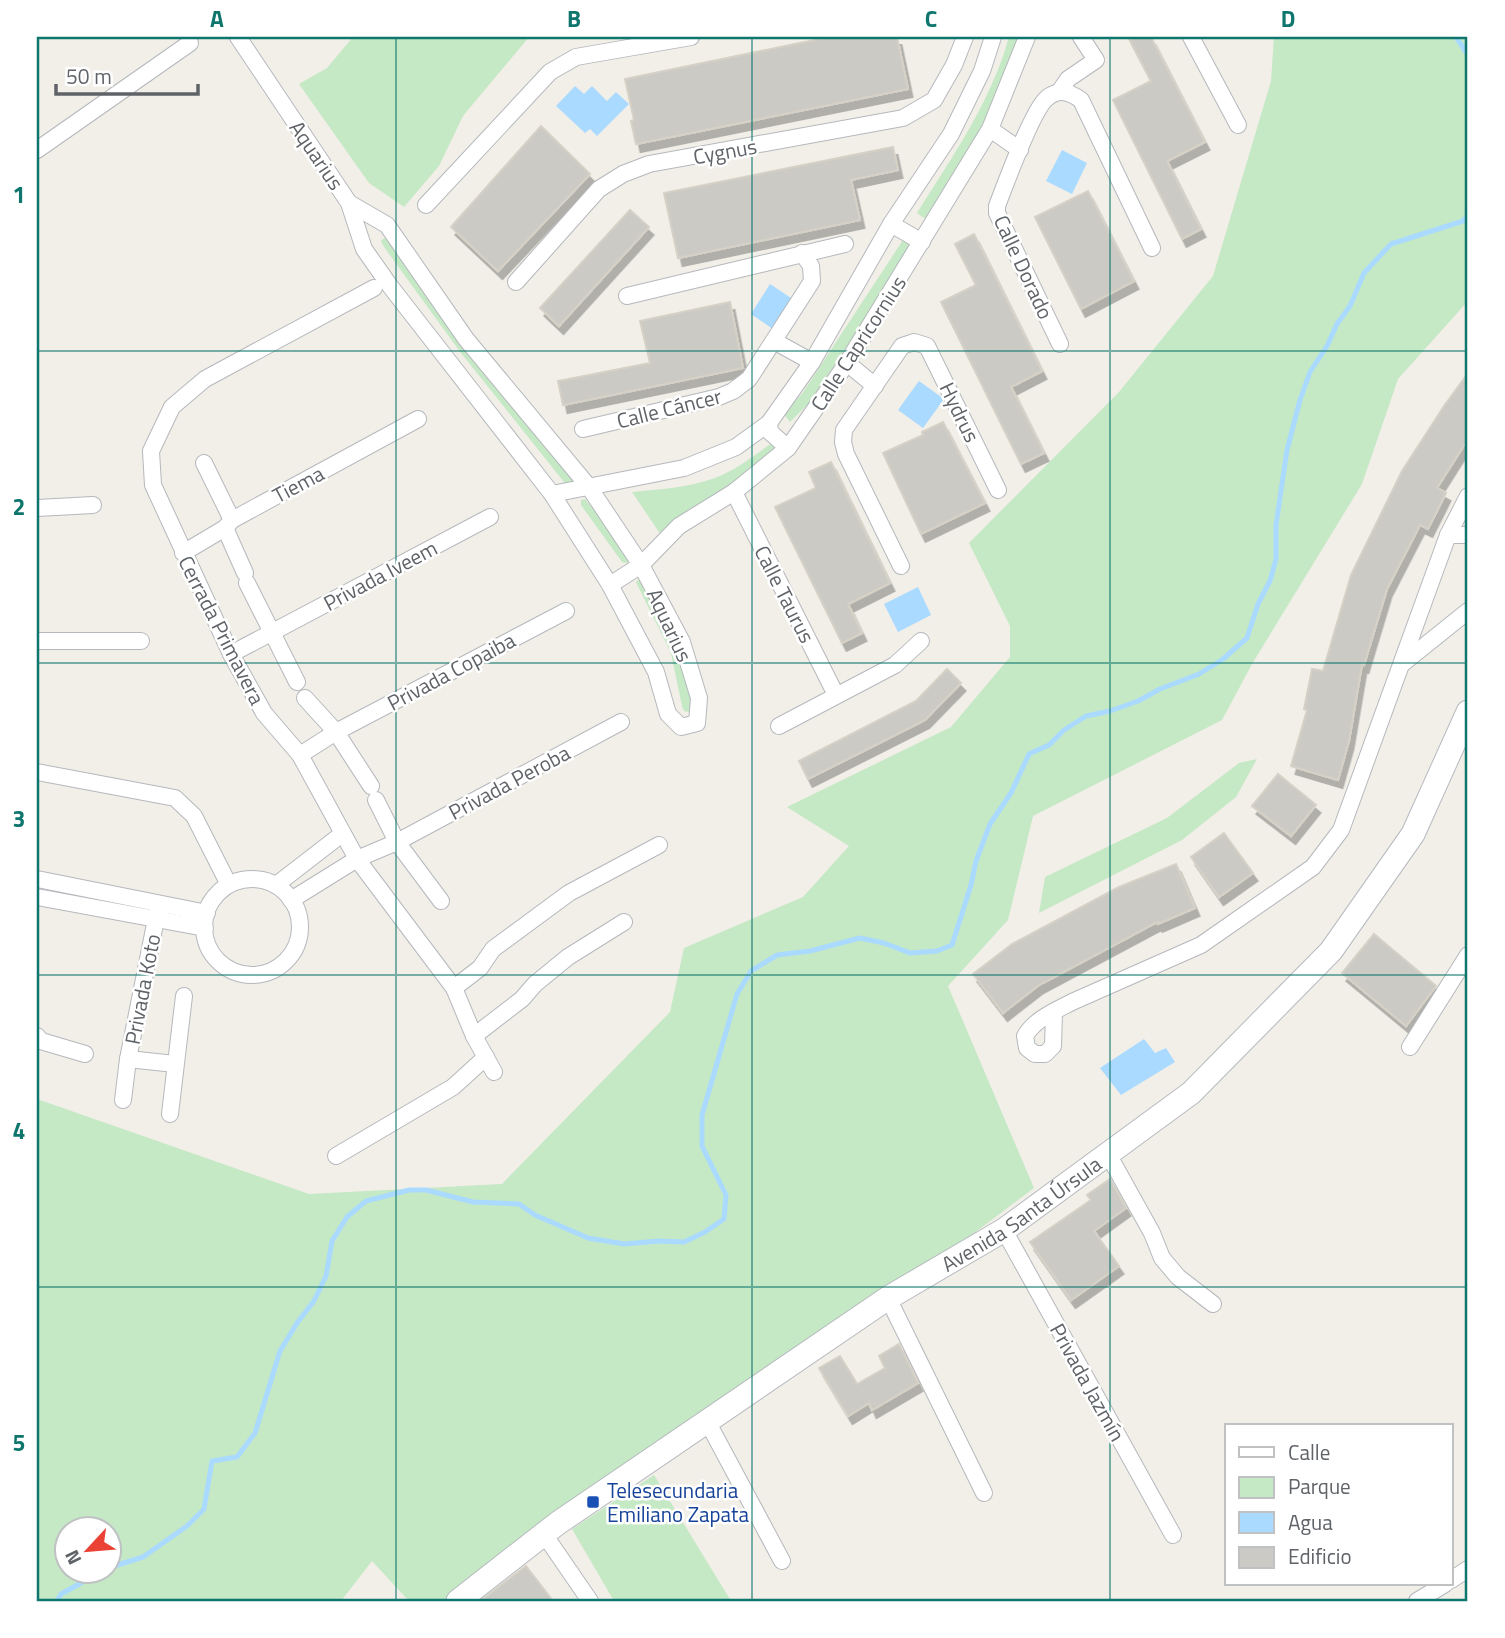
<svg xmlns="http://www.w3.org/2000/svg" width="1505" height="1638" viewBox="0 0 1505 1638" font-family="'Titillium Web',sans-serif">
  <defs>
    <filter id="shadow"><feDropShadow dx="4.5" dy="8" stdDeviation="0" flood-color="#0004"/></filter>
  </defs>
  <rect width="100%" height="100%" fill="#f1efe8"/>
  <!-- green -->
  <g fill="#c5e8c5" fill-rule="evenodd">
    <path d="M353 37H529L463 116 439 166 404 207 369 183 299 84 327 68Z"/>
    <path d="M1009 37H1019L984 126 927 220 917 213C952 157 991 102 1009 37Z"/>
    <path d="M1274 37H1468V301L1398 379 1362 484 1252 664 1222 720 1033 816 1008 920 948 986 1034 1188 888 1298 465 1601H409L372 1561 341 1601H37V1099L309 1194 502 1184 670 1012 684 948 803 897 849 846 787 807 951 727 1010 657V626L969 543 1119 392 1213 276 1271 81ZM66 1530H108V1572H66Z"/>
    <path d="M384 238 392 242 575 478 573 484 569 486 564 482 461 353 384 247 381 241Z"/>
    <path d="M903 240 913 248 809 403 790 422 783 413 802 394Z"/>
    <path d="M772 443 780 453 747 477 688 510 661 535 632 492C659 489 688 488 715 478 736 470 754 456 772 443Z"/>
    <path d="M585 499 627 551 629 559 627 563 622 562 581 505V500Z"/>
    <path d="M641 577 681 652 692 707 689 712 684 711 682 706 671 653 636 582Z"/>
    <path d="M1257 759 1236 797 1182 840 1039 913 1045 877 1167 818 1239 763Z"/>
    <path d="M654 1475 731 1601H614L572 1529Z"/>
  </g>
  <!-- water -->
  <g fill="#aadaff">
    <path d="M575 86 584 94 592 86 607 101 616 92 629 104 597 136 590 129 585 133 556 106Z"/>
    <path d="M1062 150 1087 163 1072 194 1046 181Z"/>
    <path d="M770 284 797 302 777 332 751 314Z"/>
    <path d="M919 381 944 399 923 428 898 410Z"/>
    <path d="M918 587 931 615 898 632 884 604Z"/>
    <path d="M1144 1039 1155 1053 1166 1048 1175 1062 1121 1095 1100 1068Z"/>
  </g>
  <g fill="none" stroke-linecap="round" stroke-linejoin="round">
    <!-- stream -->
    <g stroke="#aadaff" stroke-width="5">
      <path d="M1456 37 1468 55"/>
      <path d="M108 1568 143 1557 187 1526 204 1509 212 1461 237 1457 255 1433 280 1351 297 1323 314 1301 326 1276 332 1241 347 1217 366 1201 409 1190H426L473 1202 519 1204 535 1215 588 1238 624 1244 659 1241 684 1242 705 1232 724 1219 726 1195 702 1146V1115L737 994 751 971 777 955 810 951 860 938 884 943 910 953 937 951 952 945 971 885 976 861 990 824 1011 793 1029 754 1049 745 1064 730 1086 716 1110 711 1138 701 1160 689 1199 674 1223 659 1247 638 1258 604 1270 581 1276 559V525L1287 450 1300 400 1310 372 1327 346 1337 324 1350 306 1364 273 1391 244 1463 221 1468 215"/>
      <path d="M57 1601 61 1594 101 1572"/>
    </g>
  </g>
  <!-- building -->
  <g fill="#cccac5" stroke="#d6d1c6" stroke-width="2" filter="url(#shadow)">
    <path d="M829 37H897L908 89 636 144 631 121 634 120 625 79Z"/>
    <path d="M1128 37H1151L1205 142 1167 161 1201 229 1182 239 1113 100 1151 81Z"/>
    <path d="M541 126 590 174 498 271 451 227Z"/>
    <path d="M893 147 898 170 851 180 860 220 678 258 664 193Z"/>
    <path d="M1088 191 1134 281 1081 309 1035 217Z"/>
    <path d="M630 210 649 227 559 326 540 308Z"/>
    <path d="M974 234 1042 371 1011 387 1044 453 1021 464 941 302 976 285 955 244Z"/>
    <path d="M730 302 743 368 563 405 558 381 650 363 640 321Z"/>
    <path d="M1468 373V439L1437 488 1446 493 1428 529 1420 525 1387 589 1364 665 1362 664 1349 741 1338 780 1291 766 1307 710 1304 709 1312 669 1323 671 1351 575 1402 471 1444 406Z"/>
    <path d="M943 422 985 503 921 534 883 453 923 435 922 432Z"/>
    <path d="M831 462 890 583 848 604 862 633 842 643 775 507 816 488 809 472Z"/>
    <path d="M947 669 961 683 925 720 808 779 799 761 916 701Z"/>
    <path d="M1278 774 1316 805 1291 836 1252 806Z"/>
    <path d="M1224 833 1253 873 1219 897 1191 857Z"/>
    <path d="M1176 864 1195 908 1158 924 1157 922 1039 985 1003 1013 973 974 1012 944 1119 887Z"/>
    <path d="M1374 934 1436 986 1406 1026 1342 973Z"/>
    <path d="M1110 1179 1126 1208 1094 1231 1119 1266 1071 1300 1030 1242 1091 1200 1087 1195Z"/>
    <path d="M899 1344 918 1383 872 1410 869 1403 848 1416 819 1368 840 1356 857 1384 885 1368 879 1356Z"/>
    <path d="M526 1566 553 1601H480Z"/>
  </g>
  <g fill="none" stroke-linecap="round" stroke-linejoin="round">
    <defs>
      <g id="street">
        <path d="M238 37 349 203 364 249 390 286 552 494 610 585 656 672 668 714 681 727 697 723 699 698 682 642 641 565 589 487 466 339 387 225 349 203"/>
        <path d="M1191 37 1238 125"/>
        <path d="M1059 92 1068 79 1096 60 1081 37"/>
        <path d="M990 129 1020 150"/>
        <path d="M37 150 190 43"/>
        <path d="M426 205 550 72 576 57 691 37"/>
        <path d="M891 224 922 242"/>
        <path d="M516 282 599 189 623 174 649 164 903 118 934 100 954 65 965 37"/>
        <path d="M374 288 205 379 172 407 151 451 153 485 231 654 264 713 300 755 357 859 454 988 474 1036 494 1072"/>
        <path d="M627 296 845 244"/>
        <path d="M774 341 812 362"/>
        <path d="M1060 344 997 213V206C1005 185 1033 109 1047 98 1059 88 1070 92 1081 100L1152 248"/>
        <path d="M847 363 875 386"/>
        <path d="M769 423 770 432 788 448"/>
        <path d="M583 429 719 397 733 391 749 379 812 281 811 266 802 253"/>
        <path d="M204 463 232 520"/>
        <path d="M734 492 836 695"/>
        <path d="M552 494 684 468 736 447 769 423 812 362 891 224 951 134 982 71 993 37"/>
        <path d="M37 508 93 505"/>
        <path d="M225 528 245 573"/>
        <path d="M1448 535H1468"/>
        <path d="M183 553 225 528 232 520 418 419"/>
        <path d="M901 566 846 454 843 442 844 430 902 346 914 342 927 346 998 490"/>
        <path d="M247 583 297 682"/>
        <path d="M610 585 641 565 679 526 734 492 788 448 847 363 990 129 1027 37"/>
        <path d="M37 641H141"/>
        <path d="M231 654 490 517"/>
        <path d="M1402 664 1468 611"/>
        <path d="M305 698 336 732 371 786"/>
        <path d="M779 726 895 665 921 641"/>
        <path d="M300 755 336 732 566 611"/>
        <path d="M37 772 175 798 194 816 228 883"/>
        <path d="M376 800 397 842 441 901"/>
        <path d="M37 879 207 913"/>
        <circle cx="252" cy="927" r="48"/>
        <path d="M276 885 342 834"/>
        <path d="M37 897 205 928"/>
        <path d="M291 900 357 859 397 842 621 722"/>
        <path d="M454 988 480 968 493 949 569 893 659 845"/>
        <path d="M1054 1012 1053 1046 1045 1054H1035L1027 1048 1025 1036C1035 1019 1055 1011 1072 1002L1201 945 1313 867 1341 830 1448 535 1468 496"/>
        <path d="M37 1036 41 1041 85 1054"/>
        <path d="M474 1036 522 999 535 984 568 957 624 922"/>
        <path d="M1410 1047 1468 955"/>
        <path d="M128 1059 175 1064"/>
        <path d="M123 1100 128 1059 159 904"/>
        <path d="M170 1114 184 996"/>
        <path d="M1108 1154 1152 1233 1162 1258 1178 1277 1213 1304"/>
        <path d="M336 1156 453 1087 486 1057"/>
        <path d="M1004 1230 1173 1535"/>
        <path d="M888 1298 984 1493"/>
        <path d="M707 1421 782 1561"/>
        <path d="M544 1534 590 1601"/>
        <path d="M1451 1580 1468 1569"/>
        <path d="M1417 1601 1445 1584"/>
      </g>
      <g id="secondary">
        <path id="s1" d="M458 1601 558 1523 888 1298 1004 1230 1191 1093 1331 951 1413 834 1468 712"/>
      </g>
    </defs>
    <!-- street casing -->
    <use href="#street" stroke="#b5b8bc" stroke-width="18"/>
    <!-- secondary casing -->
    <use href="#secondary" stroke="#b6babf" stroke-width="25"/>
    <!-- street -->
    <use href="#street" stroke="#fff" stroke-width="16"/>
    <!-- secondary -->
    <use href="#secondary" stroke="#fff" stroke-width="23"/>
  </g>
  <!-- grid -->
  <path fill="none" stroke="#0f766e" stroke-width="2" stroke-opacity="0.55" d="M396 37V1601M752 37V1601M1110 37V1601M37 351H1468M37 663H1468M37 975H1468M37 1287H1468"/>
  <!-- markers -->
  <rect fill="#1a4fb4" stroke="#fff" stroke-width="2.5" x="586" y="1495" width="14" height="14" rx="3.5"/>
  <g text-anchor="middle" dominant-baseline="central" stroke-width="5" stroke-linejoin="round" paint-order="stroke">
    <!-- street labels -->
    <g font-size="21" fill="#5f6368" stroke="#fff">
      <text transform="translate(725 151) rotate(-10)">Cygnus</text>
      <text transform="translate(317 155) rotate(56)">Aquarius</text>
      <text transform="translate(1024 267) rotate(65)">Calle Dorado</text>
      <text transform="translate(858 343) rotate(-57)">Calle Capricornius</text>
      <text transform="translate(669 408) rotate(-14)">Calle Cáncer</text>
      <text transform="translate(960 412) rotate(64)">Hydrus</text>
      <text transform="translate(298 484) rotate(-28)">Tiema</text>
      <text transform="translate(380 575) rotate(-28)">Privada Iveem</text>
      <text transform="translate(785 594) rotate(63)">Calle Taurus</text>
      <text transform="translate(670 625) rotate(65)">Aquarius</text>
      <text transform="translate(222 630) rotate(63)">Cerrada Primavera</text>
      <text transform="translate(451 671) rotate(-28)">Privada Copaiba</text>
      <text transform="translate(509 782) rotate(-28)">Privada Peroba</text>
      <text transform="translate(142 989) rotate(-79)">Privada Koto</text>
      <text stroke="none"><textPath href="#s1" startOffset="684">Avenida Santa Úrsula</textPath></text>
      <text transform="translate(1088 1382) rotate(61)">Privada Jazmín</text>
    </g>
    <!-- transit labels -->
    <g font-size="21" fill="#164399" stroke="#fff" text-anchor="start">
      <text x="607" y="1490">Telesecundaria<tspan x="607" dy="24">Emiliano Zapata</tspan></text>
    </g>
  </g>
  <!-- border -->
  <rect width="1505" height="1638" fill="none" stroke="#ffffff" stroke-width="77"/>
  <!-- legend -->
  <rect x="1225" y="1424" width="228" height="161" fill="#ffffff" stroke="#bfc1c3" stroke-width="2"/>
  <rect x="1239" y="1447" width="35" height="10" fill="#ffffff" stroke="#bfc1c3" stroke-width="2"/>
  <text x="1288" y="1460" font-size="21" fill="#5f6368">Calle</text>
  <rect x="1239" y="1477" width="35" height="21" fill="#c5e8c5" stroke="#bfc1c3" stroke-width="2"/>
  <text x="1288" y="1494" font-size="21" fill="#5f6368">Parque</text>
  <rect x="1239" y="1512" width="35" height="21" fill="#aadaff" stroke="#bfc1c3" stroke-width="2"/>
  <text x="1288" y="1530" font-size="21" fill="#5f6368">Agua</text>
  <rect x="1239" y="1547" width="35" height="21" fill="#cccac5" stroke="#bfc1c3" stroke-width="2"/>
  <text x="1288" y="1564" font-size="21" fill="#5f6368">Edificio</text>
  <!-- north arrow -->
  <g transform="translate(88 1550) rotate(244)"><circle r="33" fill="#ffffff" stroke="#bfc1c3" stroke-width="2"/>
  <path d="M0-5L12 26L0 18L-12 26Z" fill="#ea4335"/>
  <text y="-10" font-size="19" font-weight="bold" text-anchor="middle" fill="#5f6368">N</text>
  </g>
  <!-- scale -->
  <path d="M56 84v10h142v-10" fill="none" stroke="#5f6368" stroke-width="3.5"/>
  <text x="66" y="84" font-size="21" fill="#5f6368" stroke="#ffffff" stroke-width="5" paint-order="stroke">50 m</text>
  <rect x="38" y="38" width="1428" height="1562" fill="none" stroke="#0f766e" stroke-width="2.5"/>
  <g font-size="23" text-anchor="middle" font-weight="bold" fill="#0f766e">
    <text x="217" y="27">A</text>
    <text x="574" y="27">B</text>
    <text x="931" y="27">C</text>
    <text x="1288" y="27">D</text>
    <text x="19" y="203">1</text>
    <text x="19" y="515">2</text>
    <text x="19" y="827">3</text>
    <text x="19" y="1139">4</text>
    <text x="19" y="1451">5</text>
  </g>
</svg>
